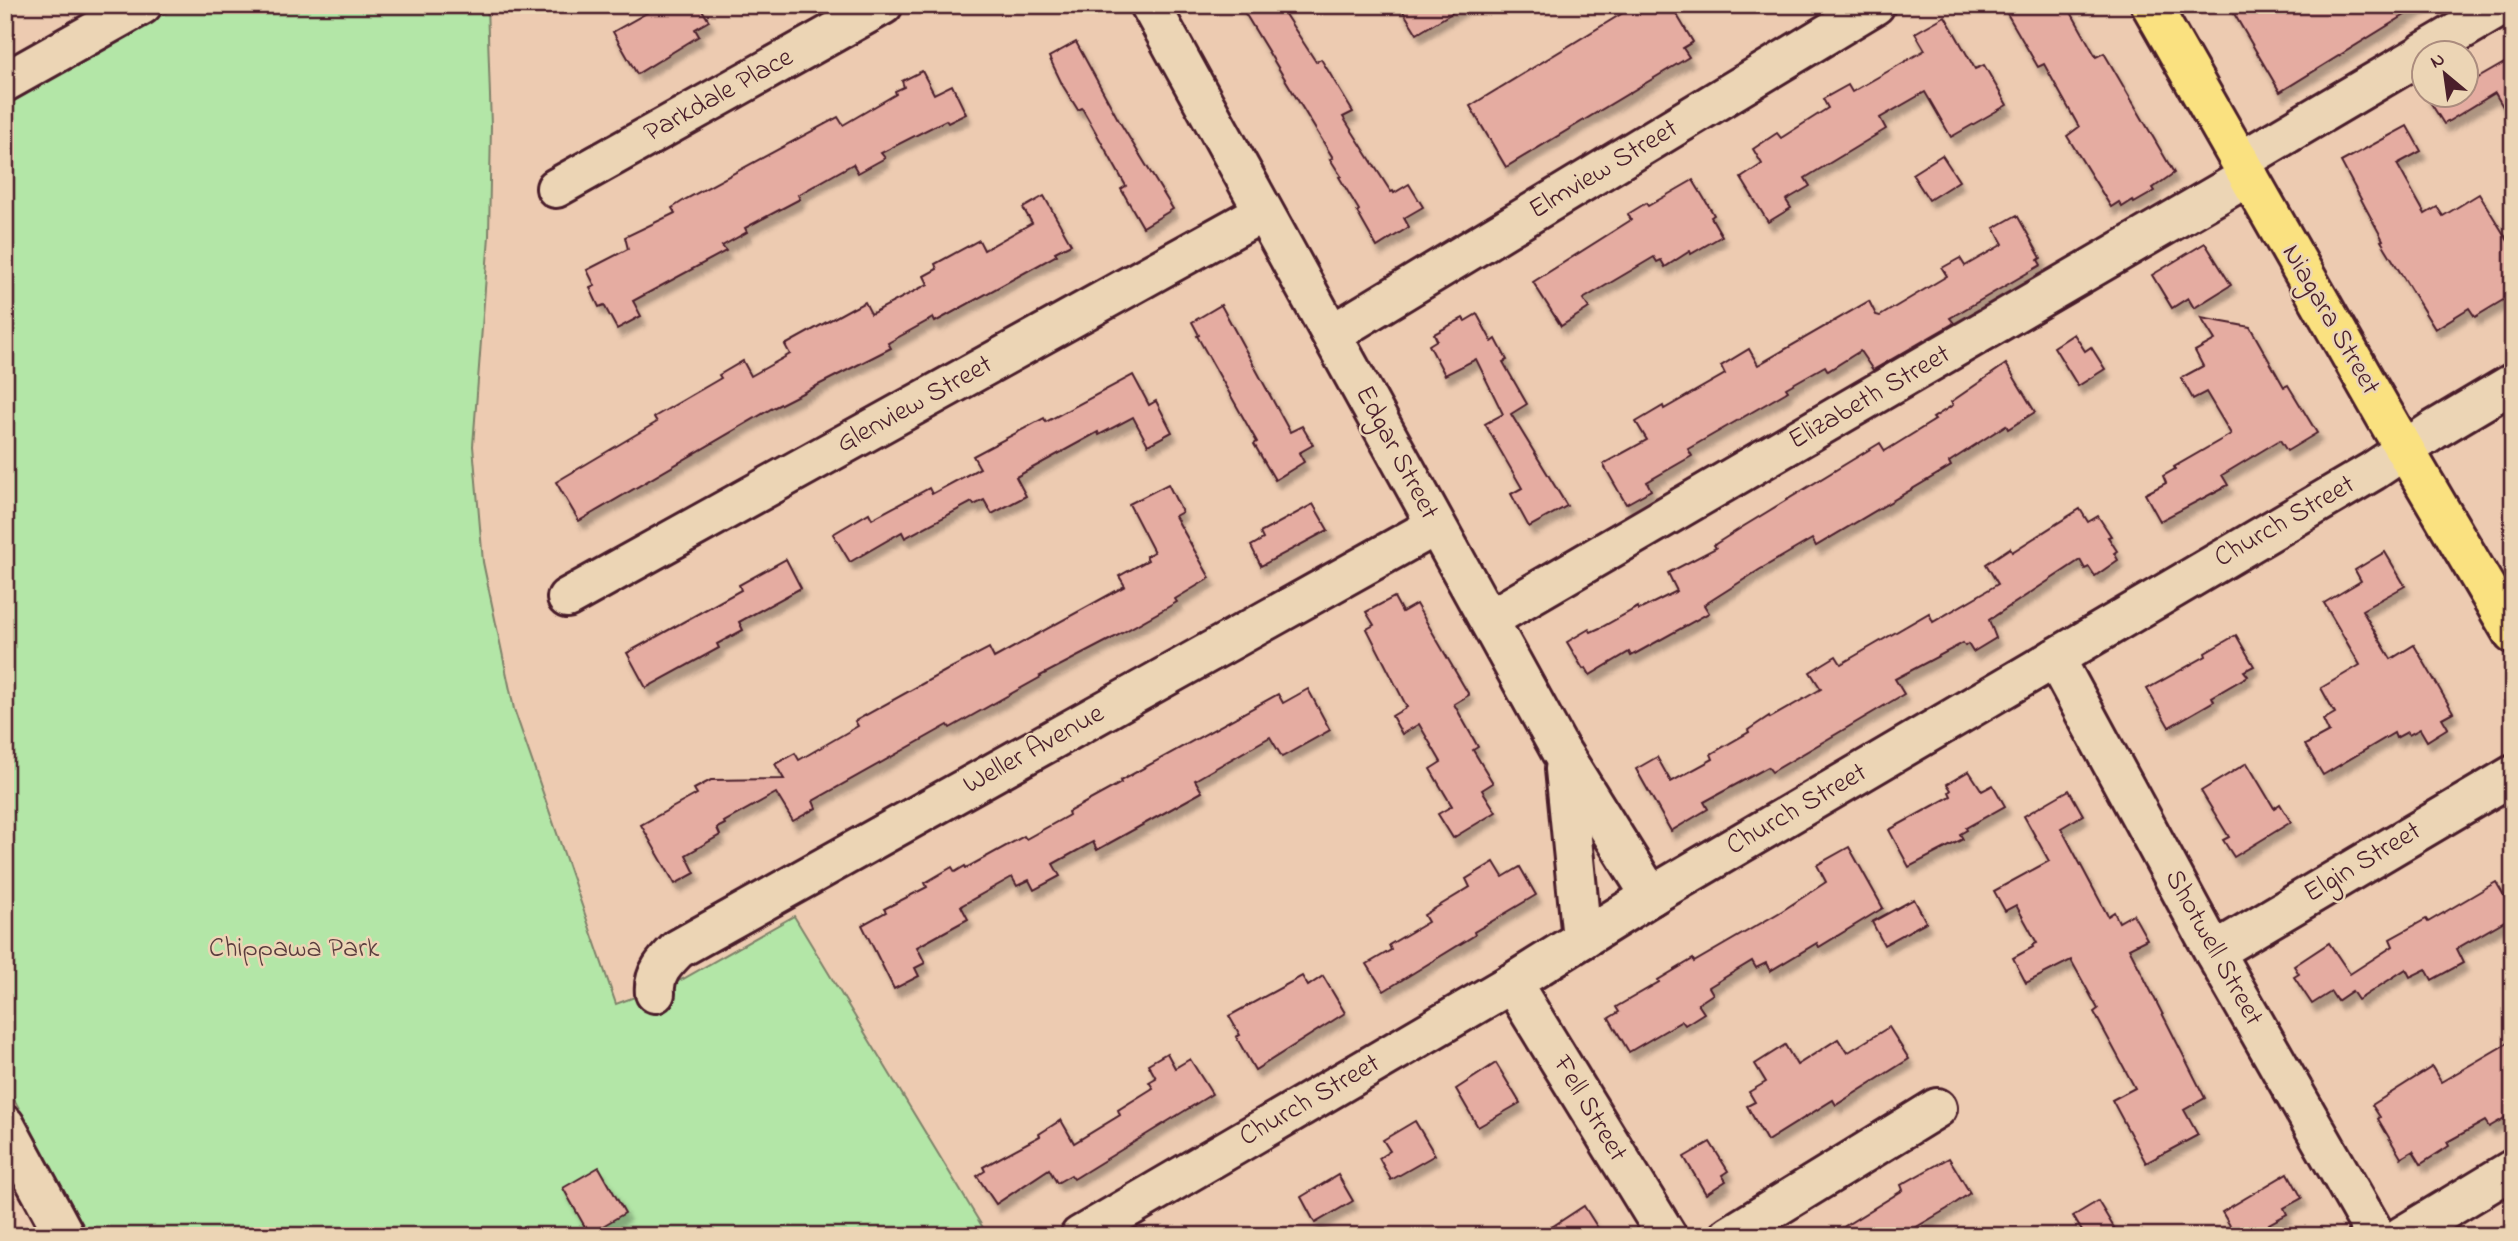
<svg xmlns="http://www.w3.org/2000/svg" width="2518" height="1241" viewBox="0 0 2518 1241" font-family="'Indie Flower',sans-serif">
  <defs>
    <filter id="shadow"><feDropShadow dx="4.5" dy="8" stdDeviation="2" flood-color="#0004"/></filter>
  </defs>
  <rect width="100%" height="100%" fill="#edcbb1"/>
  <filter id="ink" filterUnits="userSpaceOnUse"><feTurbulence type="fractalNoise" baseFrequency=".0143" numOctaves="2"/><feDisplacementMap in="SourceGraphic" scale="14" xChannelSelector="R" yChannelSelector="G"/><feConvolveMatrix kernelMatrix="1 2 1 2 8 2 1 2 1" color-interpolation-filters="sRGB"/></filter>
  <g filter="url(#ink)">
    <!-- green -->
    <path fill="#b3e6a7" stroke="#7e8269" stroke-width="2" d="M180 5H487L491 126 489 236 473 446 483 562 514 709 616 1004 683 979 794 916 988 1236H89L5 1083V103Z"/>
    <!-- building -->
    <g fill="#e5aca1" stroke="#4a1f2b" stroke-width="2" filter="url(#shadow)">
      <path d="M661 5H699L709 21 695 29 699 36 637 74 613 32Z"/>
      <path d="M1240 5H1279L1316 62 1321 59 1353 112 1343 117 1391 192 1393 191 1394 193 1409 184 1423 207 1404 218 1409 227 1377 247 1357 212 1359 210 1339 177 1341 176 1330 159 1333 158Z"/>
      <path d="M1399 5H1465L1417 34Z"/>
      <path d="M1636 5H1671L1693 42 1683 48 1689 57 1506 167 1470 106Z"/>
      <path d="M2002 5H2067L2096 57 2104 53 2174 173 2153 188 2155 191 2134 203 2133 200 2122 207 2119 202 2111 207 2067 136 2079 127 2044 64 2038 67Z"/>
      <path d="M2229 5H2421L2280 92Z"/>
      <path d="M1945 16 1975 69 1984 65 2007 105 1951 137 1925 92 1880 118 1886 129 1805 178 1810 186 1786 200 1791 208 1768 222 1741 178 1762 164 1753 149 1777 133 1781 138 1828 108 1823 99 1848 85 1852 92 1925 50 1915 33Z"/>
      <path d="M1076 42 1119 121 1173 209 1143 227 1121 189 1126 186 1082 108 1078 110 1063 86 1049 57Z"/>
      <path d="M2513 58V124L2495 93 2444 124 2425 94H2466V85Z"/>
      <path d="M922 71 934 94 952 85 966 114 948 123 946 120 881 153 885 158 858 173 853 164 798 195 800 199 745 228 747 232 722 246 726 251 633 301 641 316 617 329 604 305 599 307 590 288 595 286 587 270 628 249 625 237 675 213 672 208 686 199 838 117 843 125 896 94 895 91 904 87 902 81Z"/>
      <path d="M2407 126 2421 151 2397 164 2425 214 2437 207 2443 216 2479 194 2513 249V294L2475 317 2469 308 2435 329 2381 241 2383 240 2341 162Z"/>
      <path d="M1942 155 1959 181 1929 200 1912 174Z"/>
      <path d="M1693 180 1714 215 1711 217 1722 236 1691 254 1690 251 1665 267 1661 260 1657 262 1654 257 1583 299 1589 308 1561 326 1533 282 1631 220 1628 214 1646 203 1648 206Z"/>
      <path d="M1044 196 1071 244 1055 252 1057 255 935 322 933 318 888 343 891 348 771 409 579 521 556 482 657 422 654 417 721 378 719 375 743 361 751 376 790 354 785 345 852 308V309L865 302 871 314 928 284 924 276 937 269 935 264 979 240 984 250 1032 223 1023 208Z"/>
      <path d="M2017 215 2041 258 2038 260 2041 265 1950 318 1954 323 1873 370 1860 351 1828 371 1825 366 1786 388 1788 391 1785 393 1688 449 1692 456 1647 482 1651 490 1626 504 1603 464 1647 440 1636 422 1663 406 1664 409 1725 374 1721 366 1749 349 1758 365 1869 301 1876 315 1880 316 1947 276 1942 268 1960 258 1965 266 2003 244 1994 228Z"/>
      <path d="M2205 243 2231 285 2194 308 2188 298 2172 308 2152 275Z"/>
      <path d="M1221 305 1290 432 1302 426 1313 445 1299 453 1304 462 1275 480 1254 444 1257 442 1197 336 1199 335 1192 322Z"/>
      <path d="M1477 314 1492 342 1496 339 1507 360 1503 362 1527 404 1511 414 1567 506 1529 527 1511 494 1522 488 1485 424 1503 414 1476 359 1445 375 1429 345 1437 340 1434 334 1463 318 1465 321Z"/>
      <path d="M2201 318 2250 327 2284 387 2288 385 2317 433 2287 451 2280 440 2222 475 2228 485 2160 521 2145 494 2166 483 2163 476 2175 469 2174 467 2231 434 2206 392 2193 399 2181 378 2203 366 2195 351 2215 340Z"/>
      <path d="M2074 334 2085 351 2091 347 2105 369 2078 386 2054 347Z"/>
      <path d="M2006 364 2035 412 2008 429 2006 425 1949 462 1951 466 1816 546 1812 539 1759 570 1704 605 1709 613 1631 656 1629 652 1590 675 1586 668 1583 669 1567 642 1589 629 1591 632 1602 627 1638 607 1639 610 1677 591 1668 573 1716 548 1714 545 1744 526 1880 443 1885 451 1935 420 1933 418 1953 405 1951 402Z"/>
      <path d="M1133 375 1149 405 1156 401 1172 432 1148 445 1133 417 1099 435 1098 432 1016 477 1026 496 992 514 984 500 974 505 972 502 905 538 902 532 850 562 833 534 869 513 872 519 929 488 932 494 980 468 973 456 1044 418 1046 422Z"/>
      <path d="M1168 484 1182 512 1175 516 1210 578 1175 599 1177 602 1113 638 1040 676 1041 677 950 728 948 725 813 801 816 808 793 821 776 793 724 822 725 824 717 828 720 835 686 855 695 873 675 884 641 825 697 794 694 789 711 780 784 779 775 764 795 753 799 760 858 726 855 721 949 669 989 648 994 658 1125 586 1119 576 1148 560 1146 556 1154 552 1129 504Z"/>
      <path d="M1313 504 1328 530 1261 566 1251 546 1263 539 1260 533Z"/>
      <path d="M2080 509 2088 522 2098 516 2111 536 2108 537 2117 551 2114 553 2118 560 2095 576 2089 567 2085 569 2080 560 1989 620 1996 638 1973 652 1968 644 1965 646 1963 643 1895 679 1904 694 1772 772 1768 767 1704 802 1708 809 1671 831 1636 769 1657 757 1671 782 1713 759 1711 754 1749 732 1748 730 1769 716 1770 718 1821 689 1810 672 1836 656 1841 664 1929 613 1933 622 1998 584 1986 564 2010 548 2012 552Z"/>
      <path d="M2385 552 2405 586 2362 610 2391 659 2414 645 2453 712 2442 718 2448 728 2427 741 2420 729 2409 735 2407 732 2396 738 2394 733 2323 775 2305 745 2329 732 2323 720 2335 713 2321 688 2360 665 2324 603 2361 581 2355 570Z"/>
      <path d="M786 559 801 588 739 622 743 630 717 644 719 648 646 688 627 653 741 590 739 585Z"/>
      <path d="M1394 597 1402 612 1416 604 1469 695 1454 704 1478 747 1473 750 1493 783 1482 790 1496 812 1453 838 1438 814 1452 806 1430 769 1441 762 1419 724 1402 734 1392 716 1407 707 1367 629 1374 625 1366 612Z"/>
      <path d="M2236 635 2254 666 2244 671 2248 676 2212 697 2214 701 2169 727 2147 689 2206 656 2205 653Z"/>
      <path d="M1308 689 1330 730 1282 757 1270 737 1195 780 1202 792 1097 850 1093 842 1053 864 1060 876 1034 890 1029 880 1017 886 1012 877 961 906 968 919 917 947 925 963 915 968 919 976 894 989 862 925 886 912 884 909 927 887 925 883 952 867 955 872 965 866 966 868 1024 836 1026 839 1069 815 1068 812 1121 783 1120 781 1278 694 1283 703Z"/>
      <path d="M2247 763 2274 808 2280 804 2291 822 2234 857 2223 840 2229 837 2201 791Z"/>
      <path d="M1969 771 1982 791 1993 785 2005 806 1966 828 1967 830 1960 834 1963 839 1909 867 1889 830 1951 796 1949 792 1951 790 1947 784Z"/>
      <path d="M2069 790 2083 815 2061 828 2108 916 2114 912 2119 922 2133 914 2147 939 2129 948 2205 1098 2184 1110 2198 1135 2146 1163 2112 1100 2135 1088 2094 1012 2098 1009 2071 960 2026 983 2013 958 2033 947 2032 945 2037 943 2016 905 2005 911 1994 891 2049 861 2024 816Z"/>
      <path d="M1849 847 1883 908 1819 947 1817 943 1770 971 1766 963 1756 968 1752 961 1709 987 1713 994 1698 1004 1704 1013 1685 1025 1682 1021 1629 1052 1609 1018 1619 1012 1616 1007 1659 982 1658 980 1693 959 1694 962 1782 911 1826 882 1817 865Z"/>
      <path d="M1494 862 1503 877 1520 867 1536 895 1474 932 1475 935 1384 991 1367 964 1391 950 1389 945 1428 922 1424 915 1470 887 1466 879Z"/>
      <path d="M2496 882 2513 911V916L2456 949 2463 963 2432 980 2426 969 2410 977 2406 969 2358 1000 2352 991 2337 1001 2331 992 2312 1004 2294 977 2299 974 2294 966 2329 943 2350 974 2393 946 2390 939 2426 919 2428 922Z"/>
      <path d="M1914 899 1926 922 1884 945 1872 922Z"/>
      <path d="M1302 976 1308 986 1323 976 1345 1013 1255 1070 1236 1037 1240 1035 1229 1016Z"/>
      <path d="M1889 1027 1909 1059 1836 1105 1833 1100 1767 1141 1747 1106 1755 1102 1749 1092 1766 1082 1755 1064 1785 1045 1797 1065 1838 1039 1847 1053Z"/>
      <path d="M2513 1040V1113L2489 1127 2485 1121 2447 1142 2449 1146 2421 1164 2413 1151 2401 1158 2378 1119 2380 1117 2372 1105 2432 1067 2441 1082Z"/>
      <path d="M1167 1053 1175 1068 1190 1059 1212 1094 1074 1179 1071 1175 1057 1183 1049 1169 996 1204 977 1176 985 1171 983 1167 1040 1136 1039 1134 1061 1120 1074 1143 1120 1115 1118 1110 1153 1088 1149 1082 1156 1078 1148 1064Z"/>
      <path d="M1496 1063 1520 1103 1478 1127 1456 1089Z"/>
      <path d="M1415 1121 1435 1155 1391 1180 1379 1158 1390 1151 1383 1140Z"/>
      <path d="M1710 1142 1728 1171 1722 1175 1726 1181 1706 1194 1684 1157Z"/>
      <path d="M1949 1158 1970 1193 1947 1209 1901 1236H1829L1903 1190 1901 1185Z"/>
      <path d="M599 1167 625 1213 589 1234 563 1188Z"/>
      <path d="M2288 1173 2302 1198 2284 1208 2287 1214 2269 1224 2276 1236H2236L2222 1212Z"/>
      <path d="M1338 1175 1353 1201 1315 1223 1301 1197Z"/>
      <path d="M2098 1201 2119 1236H2085L2073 1216Z"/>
      <path d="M1584 1206 1603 1236H1538Z"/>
    </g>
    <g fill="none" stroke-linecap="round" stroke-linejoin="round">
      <defs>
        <g id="minor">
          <path d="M1150 5 1560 750 1651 896"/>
          <path d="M2424 52 2504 5"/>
          <path d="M5 82 142 5"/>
          <path d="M2241 161 2424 53"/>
          <path d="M556 188 883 5"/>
          <path d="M1332 334 1875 5"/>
          <path d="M567 598 1263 212"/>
          <path d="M1490 619 2249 176"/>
          <path d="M2055 658 2214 952 2376 1236"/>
          <path d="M1565 769 1582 939"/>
          <path d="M2214 952 2513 775"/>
          <path d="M1512 983 1667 1236"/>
          <path d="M655 993C653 974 665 962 678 949L1435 526"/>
          <path d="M5 1125 65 1236"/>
          <path d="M1080 1236 1512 983 1651 896 2373 471 2434 430 2513 383"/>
          <path d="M1729 1236 1937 1108"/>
          <path d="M2402 1236 2513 1169"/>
        </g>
        <path id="major" d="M2151 5 2392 428 2513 634"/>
      </defs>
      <!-- minor casing -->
      <use href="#minor" stroke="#4a1f2b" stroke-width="44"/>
      <!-- major casing -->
      <use href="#major" stroke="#4a1f2b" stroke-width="44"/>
      <!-- minor -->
      <use href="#minor" stroke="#ecd5b5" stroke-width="38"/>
      <!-- major -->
      <use href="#major" stroke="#fae180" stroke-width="38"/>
    </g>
  </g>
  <g text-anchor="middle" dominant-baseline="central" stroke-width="5" stroke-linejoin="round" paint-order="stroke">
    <!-- street labels -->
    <g font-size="28" fill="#4a1f2b" stroke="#ecd5b5">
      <text transform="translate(719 96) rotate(-29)">Parkdale Place</text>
      <text transform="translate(1604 170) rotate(-31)">Elmview Street</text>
      <text transform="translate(2330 320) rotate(60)">Niagara Street</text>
      <text transform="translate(1870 398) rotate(-30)">Elizabeth Street</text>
      <text transform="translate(915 405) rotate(-29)">Glenview Street</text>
      <text transform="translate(1396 453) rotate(62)">Edgar Street</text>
      <text transform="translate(2285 522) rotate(-30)">Church Street</text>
      <text transform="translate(1034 750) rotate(-29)">Weller Avenue</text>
      <text transform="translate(1797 810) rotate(-30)">Church Street</text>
      <text transform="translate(2363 863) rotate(-31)">Elgin Street</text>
      <text transform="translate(2213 948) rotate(61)">Shotwell Street</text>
      <text transform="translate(1310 1101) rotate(-30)">Church Street</text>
      <text transform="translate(1589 1109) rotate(59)">Fell Street</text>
    </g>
    <!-- park labels -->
    <g font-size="28" fill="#5a3d3e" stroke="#ecd5b5">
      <text x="294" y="949">Chippawa Park</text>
    </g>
  </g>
  <!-- margin -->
  <rect width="2518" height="1241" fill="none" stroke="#ecd5b5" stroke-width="28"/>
  <rect x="14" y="14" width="2490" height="1213" fill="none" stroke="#4a1f2b" stroke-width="2.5" filter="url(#ink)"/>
  <!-- north arrow -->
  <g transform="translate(2445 74) rotate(331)"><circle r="33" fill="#ecd5b5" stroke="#ab8c7e" stroke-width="2"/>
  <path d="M0-5L12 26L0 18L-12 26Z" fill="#4a1f2b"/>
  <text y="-10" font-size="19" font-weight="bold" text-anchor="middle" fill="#4a1f2b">N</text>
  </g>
</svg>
